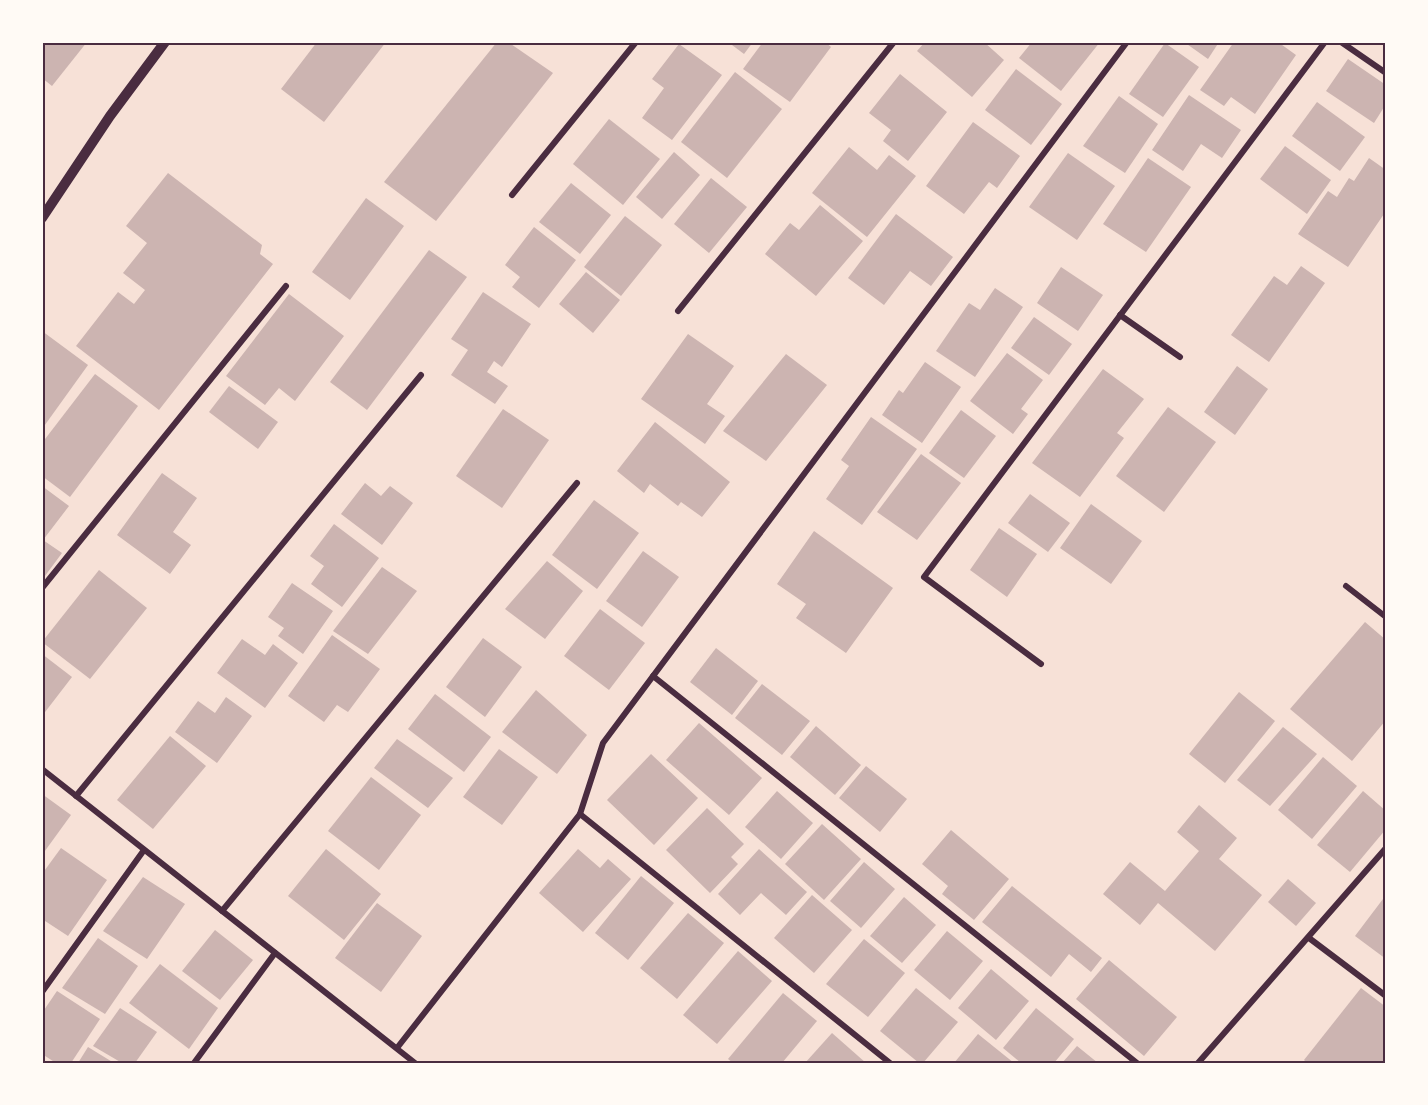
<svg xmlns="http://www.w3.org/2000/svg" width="1428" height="1105" viewBox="0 0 1428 1105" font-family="'Source Sans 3',sans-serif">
  <rect width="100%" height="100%" fill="#f7e1d7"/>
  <!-- building -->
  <g fill="#ccb4b1">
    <path d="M42 42H87L52 86 42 78Z"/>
    <path d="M317 42H386L324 122 281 89Z"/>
    <path d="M497 42H508L553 73 436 221 384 182Z"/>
    <path d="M728 42H753L744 54Z"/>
    <path d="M763 42H825L831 47 790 102 743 69Z"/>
    <path d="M925 42H984L1004 60 972 97 917 51Z"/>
    <path d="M1032 42H1100L1061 91 1019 58Z"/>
    <path d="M1184 42H1219L1208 59Z"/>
    <path d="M1234 42H1278L1296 55 1255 114 1231 97 1224 106 1200 90Z"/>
    <path d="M1165 43 1199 67 1163 117 1129 94Z"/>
    <path d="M679 44 722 75 672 140 642 118 664 88 652 79Z"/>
    <path d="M1348 59 1386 85V104L1374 123 1326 91Z"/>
    <path d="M1016 69 1062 104 1031 145 985 110Z"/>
    <path d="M735 72 782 109 727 178 681 142Z"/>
    <path d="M900 74 947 112 908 161 883 141 891 130 869 113Z"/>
    <path d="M1189 95 1241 130 1222 158 1201 144 1183 171 1152 150Z"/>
    <path d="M1119 96 1158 124 1125 173 1083 146Z"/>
    <path d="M1317 102 1365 137 1340 171 1292 136Z"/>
    <path d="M609 119 660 159 623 205 573 164Z"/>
    <path d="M973 122 1020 156 997 188 989 182 964 214 926 186Z"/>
    <path d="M1285 146 1331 180 1307 214 1260 179Z"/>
    <path d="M849 147 877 170 889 155 916 176 867 237 812 193Z"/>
    <path d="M674 152 700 175 662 219 636 197Z"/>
    <path d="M1068 153 1115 186 1077 240 1029 207Z"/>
    <path d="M1148 158 1191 187 1146 252 1103 224Z"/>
    <path d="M1369 158 1386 170V211L1348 267 1298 234 1328 191 1337 197 1349 178 1354 181Z"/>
    <path d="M168 173 262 245 260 254 273 264 159 410 76 346 118 292 134 304 145 290 123 273 147 243 126 226Z"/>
    <path d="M711 178 747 207 709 253 674 224Z"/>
    <path d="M571 183 611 215 580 254 539 222Z"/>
    <path d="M366 198 404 226 350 300 312 272Z"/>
    <path d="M820 205 863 241 816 296 765 254 790 223 799 230Z"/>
    <path d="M896 214 953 257 931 286 910 271 884 305 848 278Z"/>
    <path d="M625 216 662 245 621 296 584 267Z"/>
    <path d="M534 227 576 260 539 308 512 287 520 277 505 265Z"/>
    <path d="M429 250 467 277 367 410 330 382Z"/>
    <path d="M1301 266 1325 283 1269 362 1231 335 1274 276 1287 285Z"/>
    <path d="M1061 267 1103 295 1078 331 1037 303Z"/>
    <path d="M586 272 620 300 593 333 559 304Z"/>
    <path d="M995 288 1023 307 975 377 936 351 969 303 980 310Z"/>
    <path d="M483 292 531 324 502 367 494 361 487 372 508 386 495 404 451 375 468 350 451 339Z"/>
    <path d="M289 294 344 336 295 401 279 388 265 405 226 376Z"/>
    <path d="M1034 317 1072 344 1049 375 1011 348Z"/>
    <path d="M42 331 88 365 42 429Z"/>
    <path d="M688 334 734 366 707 404 725 416 705 444 641 399Z"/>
    <path d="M1007 353 1043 380 1021 409 1028 414 1013 434 970 401Z"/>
    <path d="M786 354 827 385 766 461 723 431Z"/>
    <path d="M925 362 961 387 922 443 882 415 899 390 903 393Z"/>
    <path d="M1237 366 1268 389 1235 435 1204 412Z"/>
    <path d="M1103 369 1144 399 1117 433 1124 438 1080 497 1032 463Z"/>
    <path d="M95 374 138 406 70 497 42 476V443Z"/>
    <path d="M229 386 278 422 258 449 209 412Z"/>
    <path d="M1168 407 1216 442 1164 512 1116 476Z"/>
    <path d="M503 409 549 440 502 508 456 476Z"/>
    <path d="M961 410 996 436 964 478 929 453Z"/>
    <path d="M871 417 917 449 862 525 826 499 849 466 841 460Z"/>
    <path d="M655 422 730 482 702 517 681 502 678 506 650 484 644 493 617 471Z"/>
    <path d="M921 454 961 483 917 540 877 512Z"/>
    <path d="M162 473 197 498 173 532 191 545 170 574 117 535Z"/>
    <path d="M365 483 381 496 390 486 413 503 382 545 341 514Z"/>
    <path d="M42 486 69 506 43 540 62 553 42 580Z"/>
    <path d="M1030 494 1070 523 1048 552 1008 523Z"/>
    <path d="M594 500 639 533 597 589 552 555Z"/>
    <path d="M1091 504 1142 541 1111 584 1060 548Z"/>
    <path d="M334 524 379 558 342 607 311 584 324 566 310 556Z"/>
    <path d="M999 528 1037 554 1007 597 970 570Z"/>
    <path d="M814 531 893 588 846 653 796 618 806 604 777 584Z"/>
    <path d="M643 551 679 577 642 627 606 601Z"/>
    <path d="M547 561 583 591 545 639 505 609Z"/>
    <path d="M382 567 417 591 368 654 333 631Z"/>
    <path d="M99 570 147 608 90 679 42 642Z"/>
    <path d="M292 583 333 611 303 654 278 636 284 628 268 617Z"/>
    <path d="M600 609 645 643 609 690 564 656Z"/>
    <path d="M1365 622 1386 640V720L1352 761 1290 709Z"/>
    <path d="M332 635 380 669 348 712 337 705 324 722 288 696Z"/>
    <path d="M483 638 522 667 485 717 446 687Z"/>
    <path d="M242 639 265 655 273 644 298 663 265 708 217 673Z"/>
    <path d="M716 648 758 681 732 715 690 682Z"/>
    <path d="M42 654 72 677 42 716Z"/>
    <path d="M762 684 810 721 782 755 735 718Z"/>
    <path d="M536 690 587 735 557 774 502 732Z"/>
    <path d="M1239 692 1275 721 1225 783 1189 754Z"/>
    <path d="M435 694 491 737 464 772 408 729Z"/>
    <path d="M226 697 252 716 217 763 175 732 198 701 215 713Z"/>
    <path d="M699 723 762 778 729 815 666 760Z"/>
    <path d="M816 726 861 765 835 795 790 757Z"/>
    <path d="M1283 727 1317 754 1270 806 1237 780Z"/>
    <path d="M170 736 206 766 153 829 117 800Z"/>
    <path d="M397 739 453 778 428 808 374 768Z"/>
    <path d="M499 749 538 777 502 825 463 797Z"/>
    <path d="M651 754 698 798 654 845 607 800Z"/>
    <path d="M1323 757 1357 786 1312 839 1278 810Z"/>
    <path d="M866 766 907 799 880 832 839 798Z"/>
    <path d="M371 777 421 815 379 870 328 831Z"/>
    <path d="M777 791 813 823 781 859 745 827Z"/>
    <path d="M1363 791 1386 811V829L1350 872 1317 845Z"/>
    <path d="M42 794 71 815 42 855Z"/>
    <path d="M1199 805 1237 838 1219 859 1262 895 1215 951 1158 903 1140 925 1103 894 1130 862 1165 891 1199 851 1177 832Z"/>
    <path d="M707 808 744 844 731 857 738 864 710 893 666 850Z"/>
    <path d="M822 824 861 859 824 900 785 864Z"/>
    <path d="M951 830 1009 879 974 920 942 894 948 886 922 864Z"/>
    <path d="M61 848 107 880 68 936 42 919V874Z"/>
    <path d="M326 849 381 894 344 940 288 896Z"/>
    <path d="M578 849 600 868 608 859 631 879 583 932 539 893Z"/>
    <path d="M759 849 807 892 786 915 761 893 740 915 718 894Z"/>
    <path d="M864 862 895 889 861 928 830 901Z"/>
    <path d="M641 876 674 903 628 960 595 933Z"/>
    <path d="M143 877 185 904 147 959 103 931Z"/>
    <path d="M1288 879 1316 903 1296 926 1268 902Z"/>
    <path d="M1012 886 1102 958 1091 972 1069 954 1051 977 982 922Z"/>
    <path d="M812 895 852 930 814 973 774 938Z"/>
    <path d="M1386 895V959L1355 936Z"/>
    <path d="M904 897 936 925 902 963 870 936Z"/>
    <path d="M377 903 422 936 381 992 335 958Z"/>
    <path d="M688 913 724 943 677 999 640 968Z"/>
    <path d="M215 930 253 960 220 1000 182 971Z"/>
    <path d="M947 931 983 961 950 1000 914 970Z"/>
    <path d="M98 938 138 966 105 1014 62 988Z"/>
    <path d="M864 939 905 973 868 1017 826 984Z"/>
    <path d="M738 951 772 981 717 1044 683 1015Z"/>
    <path d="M1109 960 1177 1017 1144 1056 1076 999Z"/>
    <path d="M160 964 218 1008 189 1049 129 1003Z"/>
    <path d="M991 969 1029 1001 996 1040 958 1008Z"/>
    <path d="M916 988 958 1022 923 1063H919L880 1031Z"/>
    <path d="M1361 988 1386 1007V1063H1307L1304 1060Z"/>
    <path d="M57 991 100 1019 71 1063H56L42 1054V1013Z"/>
    <path d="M783 993 817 1021 782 1063H733L728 1059Z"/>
    <path d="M120 1008 157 1032 135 1063H122L93 1046Z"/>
    <path d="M1036 1008 1074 1039 1054 1063H1021L1003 1048Z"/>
    <path d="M832 1033 866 1063H805Z"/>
    <path d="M978 1034 1014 1063H954Z"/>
    <path d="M1077 1046 1098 1063H1062Z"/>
    <path d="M88 1047 114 1063H78Z"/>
  </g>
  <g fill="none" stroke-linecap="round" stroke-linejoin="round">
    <!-- minor -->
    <g stroke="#4a2c40" stroke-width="6">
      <path d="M1341 42 1386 73"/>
      <path d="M512 195 636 42"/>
      <path d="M678 311 894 42"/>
      <path d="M1120 315 1180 357"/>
      <path d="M1346 586 1386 617"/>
      <path d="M42 588 286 286"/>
      <path d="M1041 664 924 577 1325 42"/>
      <path d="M653 676 1137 1063"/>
      <path d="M42 769 415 1063"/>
      <path d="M76 796 421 375"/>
      <path d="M580 814 890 1063"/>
      <path d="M222 911 577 483"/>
      <path d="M1309 938 1386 996"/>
      <path d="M42 992 144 850"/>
      <path d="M397 1048 580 814 603 743 1127 42"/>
      <path d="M194 1063 275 953"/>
      <path d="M1198 1063 1386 848"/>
    </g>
    <!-- tertiary -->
    <path stroke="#4a2c40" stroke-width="10" d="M42 218 110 116 165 42"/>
  </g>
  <!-- border -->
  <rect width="1428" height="1105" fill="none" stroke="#fffaf5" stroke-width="87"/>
  <rect x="44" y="44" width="1340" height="1018" fill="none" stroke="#4a2c40" stroke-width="2"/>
</svg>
